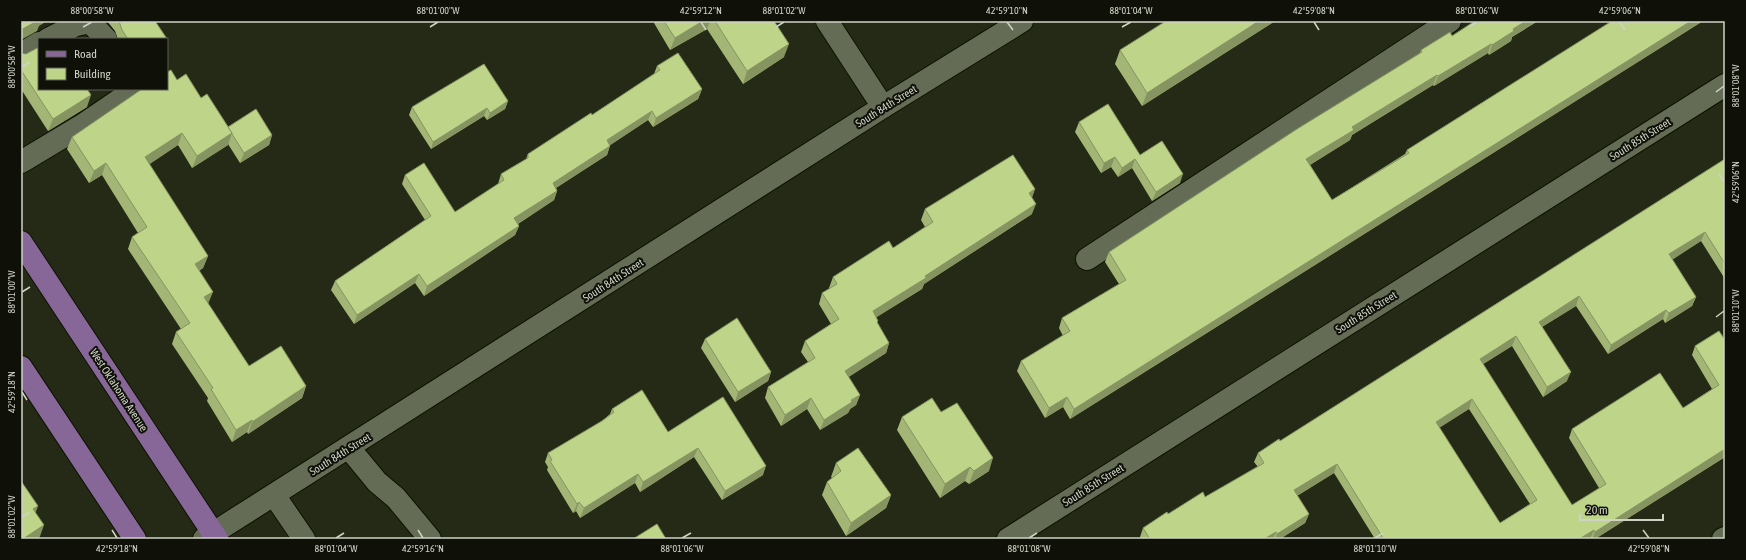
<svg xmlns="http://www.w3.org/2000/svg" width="1746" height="560" viewBox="0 0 1746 560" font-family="'Asap Condensed',sans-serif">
  <rect width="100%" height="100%" fill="#242a15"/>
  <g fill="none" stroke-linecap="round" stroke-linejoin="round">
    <defs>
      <g id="minor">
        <path d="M827 21 883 107"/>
        <path d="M48 39 76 25 90 22 106 39"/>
        <path d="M21 54 39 43"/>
        <path d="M21 162 81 126 128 94 133 89"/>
        <path d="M1087 259 1450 21"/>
        <path d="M349 448 377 482 396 498 430 539"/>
        <path d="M274 495 304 539"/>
        <path d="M204 539 883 107 1022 21"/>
        <path d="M1008 539 1725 85"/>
        <path d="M1723 539 1725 538"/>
      </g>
      <g id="major">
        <path d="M21 242 217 539"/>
        <path d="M21 367 135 539"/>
      </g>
    </defs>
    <!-- minor casing -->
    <use href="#minor" stroke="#0d1202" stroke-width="24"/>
    <!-- major casing -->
    <use href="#major" stroke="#0d1202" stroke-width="24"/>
    <!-- minor -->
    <use href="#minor" stroke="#656c55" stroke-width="22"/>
    <!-- major -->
    <use href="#major" stroke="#876798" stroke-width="22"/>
  </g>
  <!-- wall -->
  <g fill="#a3b676" fill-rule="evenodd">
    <path d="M107 21H155L167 39H118L115 31Z"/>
    <path d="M655 21H774L784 57 743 84 707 29 670 50 654 23Z"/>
    <path d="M1275 21 1142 106 1115 64 1120 50Z"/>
    <path d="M1475 21H1538L1512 37 1511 41 1489 55 1488 53 1434 86 1433 85 1352 135 1350 140 1310 165 1332 200 1405 154 1407 150 1612 21H1703L1070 419 1063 407 1045 418 1017 371 1021 361 1063 336 1059 328 1062 318 1119 284 1105 262 1109 252 1420 53 1421 50 1452 36Z"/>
    <path d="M21 53 87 107 48 131 21 89Z"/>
    <path d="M657 66 702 89 698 99 653 127 648 120 610 145 607 155 556 188 557 191 554 200 518 224 519 226 515 235 424 296 415 283 354 324 331 290 335 281 425 220 402 184 405 175 455 212 498 184 501 174 526 159 528 154 592 115 654 74Z"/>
    <path d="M177 80 201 98 228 127 272 135 269 145 240 163 228 144V145L192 168 178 145 149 164 208 256 203 268 199 271 208 304 249 366 306 386 302 398 248 434 247 432 232 442 207 401 208 398 172 344 176 332 181 329 128 249 132 237 138 233 102 175 89 183 67 149 72 137Z"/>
    <path d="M508 101 505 109 487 120 484 116 431 149 409 115 412 107Z"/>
    <path d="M1079 122 1140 155 1180 183 1152 201 1132 168 1118 177 1111 167 1101 173 1075 132Z"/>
    <path d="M1725 159V279L1701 241 1672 259 1696 297 1692 306 1665 323 1663 319 1608 354 1576 306 1542 327 1567 381 1543 397 1512 346 1483 364 1572 505 1599 488 1569 438 1572 429 1683 408 1712 389 1692 355 1695 346 1719 331 1725 457 1595 539H1375L1334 473 1297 496 1309 514 1305 523 1280 539H1141L1140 537 1143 528 1168 514 1205 497 1258 467 1254 462 1258 453 1280 441ZM1469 409 1530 504 1500 523 1439 427Z"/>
    <path d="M1035 189 1032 197V214L924 284 922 289 876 317 877 323 889 343 886 353 848 377 860 395 856 405 850 409 848 413 820 430 807 409 781 426 765 398 768 387 808 362 801 352 805 341 831 324 819 304 822 293 830 289 829 288 833 277 893 248 925 227 921 220 925 209Z"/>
    <path d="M705 339 771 372 768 381 735 402 701 348Z"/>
    <path d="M612 409 668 432 763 475 722 500 694 457 640 492 635 483 580 518 576 511 573 513 547 470 548 467 545 462 548 453 602 421 610 414Z"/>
    <path d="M941 412 989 471 969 484 965 481 940 498 897 430 902 417Z"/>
    <path d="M836 463 891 495 886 508 846 536 822 495 827 482 832 478 831 477Z"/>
  </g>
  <!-- shaded-wall -->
  <g fill="#859460">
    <path d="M37 21H47L39 26 37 31 21 40V30Z"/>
    <path d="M703 21H710L707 29 670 50 675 38Z"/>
    <path d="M1259 21H1275L1142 106 1147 93Z"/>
    <path d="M1526 21H1538L1512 37 1511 41 1489 55 1492 45 1513 29Z"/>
    <path d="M1691 21H1703L1070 419 1074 409Z"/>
    <path d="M789 44 784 57 743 84 747 71Z"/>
    <path d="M1491 44 1488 53 1434 86 1438 76Z"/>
    <path d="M1437 75 1433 85 1352 135 1350 140 1303 169 1306 159 1352 127Z"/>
    <path d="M702 89 698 99 653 127 656 118Z"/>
    <path d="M91 95 87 107 48 131 53 119Z"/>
    <path d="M508 101 505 109 487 120 490 113Z"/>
    <path d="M487 108 484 116 431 149 433 142Z"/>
    <path d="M652 111 648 120 603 150 607 140Z"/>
    <path d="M182 133 178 145 141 170 145 157Z"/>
    <path d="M232 133 228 145 192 168 197 156Z"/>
    <path d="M272 135 269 145 240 163 244 153Z"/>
    <path d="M610 146 607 155 549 192 553 183Z"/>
    <path d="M1115 157 1111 167 1101 173 1104 163Z"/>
    <path d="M1135 159 1132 168 1118 177 1122 168Z"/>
    <path d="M106 163 102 175 89 183 94 171Z"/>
    <path d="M1183 174 1180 183 1152 201 1156 192Z"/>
    <path d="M1035 189 1031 200 1029 193Z"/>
    <path d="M557 191 554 200 511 228 514 218Z"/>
    <path d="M1036 204 1032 214 924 284 922 289 869 322 873 311 925 276Z"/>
    <path d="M519 226 515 235 424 296 427 286Z"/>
    <path d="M1705 232 1701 241 1666 264 1669 254Z"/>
    <path d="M208 256 203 268 190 277 195 264Z"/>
    <path d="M419 274 415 283 354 324 357 315Z"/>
    <path d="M213 292 208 304 204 297Z"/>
    <path d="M1579 296 1576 306 1535 331 1539 322Z"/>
    <path d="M1696 297 1692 306 1665 323 1669 313Z"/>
    <path d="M1666 310 1663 319 1608 354 1611 345Z"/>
    <path d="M1516 336 1512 346 1477 368 1480 359Z"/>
    <path d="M889 343 886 353 841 382 845 371Z"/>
    <path d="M771 372 768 381 735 402 738 392Z"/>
    <path d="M1571 372 1567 381 1543 397 1547 387Z"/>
    <path d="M306 386 302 398 248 434 252 422Z"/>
    <path d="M860 395 856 405 850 409 848 413 820 430 824 420Z"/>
    <path d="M1067 397 1063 407 1045 418 1049 408Z"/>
    <path d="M811 398 807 409 781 426 785 415Z"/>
    <path d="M1472 399 1469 409 1433 432 1436 422Z"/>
    <path d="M252 420 247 432 232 442 236 430Z"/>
    <path d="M698 448 694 457 640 492 643 482Z"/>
    <path d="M1725 449V457L1595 539H1592L1595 532Z"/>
    <path d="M993 458 989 471 969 484 974 471Z"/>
    <path d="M1337 464 1334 473 1290 500 1294 490Z"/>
    <path d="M766 466 763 475 722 500 725 491Z"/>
    <path d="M970 467 965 481 940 498 945 484Z"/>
    <path d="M638 474 635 483 580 518 584 508Z"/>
    <path d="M891 495 886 508 846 536 851 523Z"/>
    <path d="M579 502 576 511 573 513 577 504Z"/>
    <path d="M38 506 33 520V509Z"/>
    <path d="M1309 514 1305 523 1280 539H1275L1277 534Z"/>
    <path d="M44 525 39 539H23Z"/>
    <path d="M1594 530 1590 539H1579Z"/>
    <path d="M1276 532 1273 539H1264Z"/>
  </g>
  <!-- building -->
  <g fill="#bed489" stroke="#859460" fill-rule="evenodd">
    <path d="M21 21H37L21 30Z"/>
    <path d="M119 21H155L167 39H128L122 30Z"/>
    <path d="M664 21H703L675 38Z"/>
    <path d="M715 21H774L789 44 747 71Z"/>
    <path d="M1166 21H1259L1147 93 1120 50Z"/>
    <path d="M1475 21H1526L1513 29 1514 31 1492 45 1491 44 1438 76 1437 75 1352 127 1354 130 1306 159 1332 200 1409 153 1407 150 1612 21H1691L1074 409 1067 397 1049 408 1021 361 1070 331 1062 318 1126 280 1109 252 1297 129 1422 52 1421 50 1450 32 1452 36Z"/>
    <path d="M39 47V89H87L91 95 53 119 21 70V53L26 54Z"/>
    <path d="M678 53 702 89 656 118 652 111 607 140 610 146 553 183 557 191 514 218 519 226 427 286 419 274 357 315 335 281 431 216 405 175 424 163 455 212 504 180 501 174 528 158V154L591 113 592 115 660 70 657 66Z"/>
    <path d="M484 64 508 101 490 113 487 108 433 142 412 107Z"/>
    <path d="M171 70 177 80 186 74 201 98 207 94 232 133 197 156 182 133 145 157 208 256 195 264 213 292 204 297 249 366 281 346 306 386 252 422V420L236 430 211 389 213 388 176 332 190 323 132 237 147 227 106 163 94 171 72 137 142 89H167V72Z"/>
    <path d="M1108 104 1140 155 1162 141 1183 174 1156 192 1135 159 1122 168 1115 157 1104 163 1079 122Z"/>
    <path d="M256 109 272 135 244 153 232 134V133L228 127Z"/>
    <path d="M1013 155 1035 189 1029 193 1036 204 925 276 926 278 873 311 878 321 877 322 889 343 845 371 860 395 851 400 852 402 824 420 811 398 785 415 768 387 815 358 805 341 839 319 822 293 837 284 833 277 889 241 893 248 933 222 925 209Z"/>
    <path d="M1725 159V204L1724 205 1725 206V264L1705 232 1669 254 1696 297 1669 313 1666 310 1611 345 1579 296 1539 322 1571 372 1547 387 1516 336 1480 359 1572 505 1606 484 1572 429 1660 373 1683 408 1719 385 1695 346 1719 331 1725 340V449L1595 532 1594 530 1579 539H1381L1383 538 1337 464 1294 490 1309 514 1277 534 1276 532 1264 539H1150L1143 528 1167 512 1168 514 1203 492 1205 497 1264 463 1258 453 1279 439 1280 441ZM1472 399 1537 500 1500 523 1436 422Z"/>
    <path d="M737 318 771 372 738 392 705 339Z"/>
    <path d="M642 390 668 432 723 397 766 466 725 491 698 448 643 482 638 474 584 508 579 502 577 504 550 461 552 460 548 453 602 421 614 412 612 409Z"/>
    <path d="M932 398 941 412 957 403 993 458 974 471 970 467 945 484 902 417Z"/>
    <path d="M858 448 891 495 851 523 827 482 841 471 836 463Z"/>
    <path d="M21 481 38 506 33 509 44 525 23 539H21Z"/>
    <path d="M657 524 666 539H633Z"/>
  </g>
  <!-- ticks -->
  <path fill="none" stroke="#cfd3c6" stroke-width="1.5" d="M701 22 706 30M1007 22 1013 30M1314 22 1319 30M1620 22 1625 30M83 27 92 22M430 27 438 22M776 27 784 22M1122 27 1131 22M1469 27 1477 22M22 67 30 62M1716 92 1724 86M1719 174 1724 182M22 292 30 287M1716 317 1724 311M22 392 27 400M22 517 30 512M112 530 117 538M418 530 423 538M1643 530 1649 538M336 538 344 533M682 538 691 533M1029 538 1037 533M1375 538 1383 533"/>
  <g text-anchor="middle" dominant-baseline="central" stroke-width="4" stroke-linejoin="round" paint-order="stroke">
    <!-- street labels -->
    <g font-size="11" fill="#cfd3c6" stroke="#0f1108">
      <text transform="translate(886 106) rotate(-32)">South 84th Street</text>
      <text transform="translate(1640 139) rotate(-32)">South 85th Street</text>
      <text transform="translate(613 280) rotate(-33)">South 84th Street</text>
      <text transform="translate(1366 312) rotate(-32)">South 85th Street</text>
      <text transform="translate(119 390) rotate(57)">West Oklahoma Avenue</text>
      <text transform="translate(340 454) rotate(-32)">South 84th Street</text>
      <text transform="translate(1093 485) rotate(-32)">South 85th Street</text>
    </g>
  </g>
  <!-- border -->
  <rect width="1746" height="560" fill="none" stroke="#0f1108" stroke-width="44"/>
  <!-- legend -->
  <rect x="38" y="38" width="130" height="52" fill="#0f1108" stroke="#5c5f54"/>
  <rect x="46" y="51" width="20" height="6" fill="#876798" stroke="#5c5f54"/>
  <text x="74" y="58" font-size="12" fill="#cfd3c6">Road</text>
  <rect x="46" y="68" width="20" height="12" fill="#bed489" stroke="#5c5f54"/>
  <text x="74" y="78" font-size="12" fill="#cfd3c6">Building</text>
  <!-- scale -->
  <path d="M1580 514v6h83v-6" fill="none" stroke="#cfd3c6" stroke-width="2"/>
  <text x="1586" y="514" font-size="12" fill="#cfd3c6" stroke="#0f1108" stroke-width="3" paint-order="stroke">20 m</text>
  <rect x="22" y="22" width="1702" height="516" fill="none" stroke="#cfd3c6" stroke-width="1.5"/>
  <g font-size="10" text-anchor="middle" fill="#cfd3c6">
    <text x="92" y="14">88°00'58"W</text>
    <text x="438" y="14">88°01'00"W</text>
    <text x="701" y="14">42°59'12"N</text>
    <text x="784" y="14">88°01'02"W</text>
    <text x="1007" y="14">42°59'10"N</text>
    <text x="1131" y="14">88°01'04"W</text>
    <text x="1314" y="14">42°59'08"N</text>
    <text x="1477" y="14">88°01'06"W</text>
    <text x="1620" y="14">42°59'06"N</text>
    <text transform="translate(11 67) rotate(-90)" y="4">88°00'58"W</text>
    <text transform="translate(1735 86) rotate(-90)" y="4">88°01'08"W</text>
    <text transform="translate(1735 182) rotate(-90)" y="4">42°59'06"N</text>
    <text transform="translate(11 292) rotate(-90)" y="4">88°01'00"W</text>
    <text transform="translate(1735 311) rotate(-90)" y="4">88°01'10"W</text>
    <text transform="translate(11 392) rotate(-90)" y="4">42°59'18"N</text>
    <text transform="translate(11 517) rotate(-90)" y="4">88°01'02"W</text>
    <text x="117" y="552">42°59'18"N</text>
    <text x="336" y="552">88°01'04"W</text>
    <text x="423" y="552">42°59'16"N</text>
    <text x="682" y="552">88°01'06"W</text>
    <text x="1029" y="552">88°01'08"W</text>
    <text x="1375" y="552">88°01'10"W</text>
    <text x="1649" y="552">42°59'08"N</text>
  </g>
</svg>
